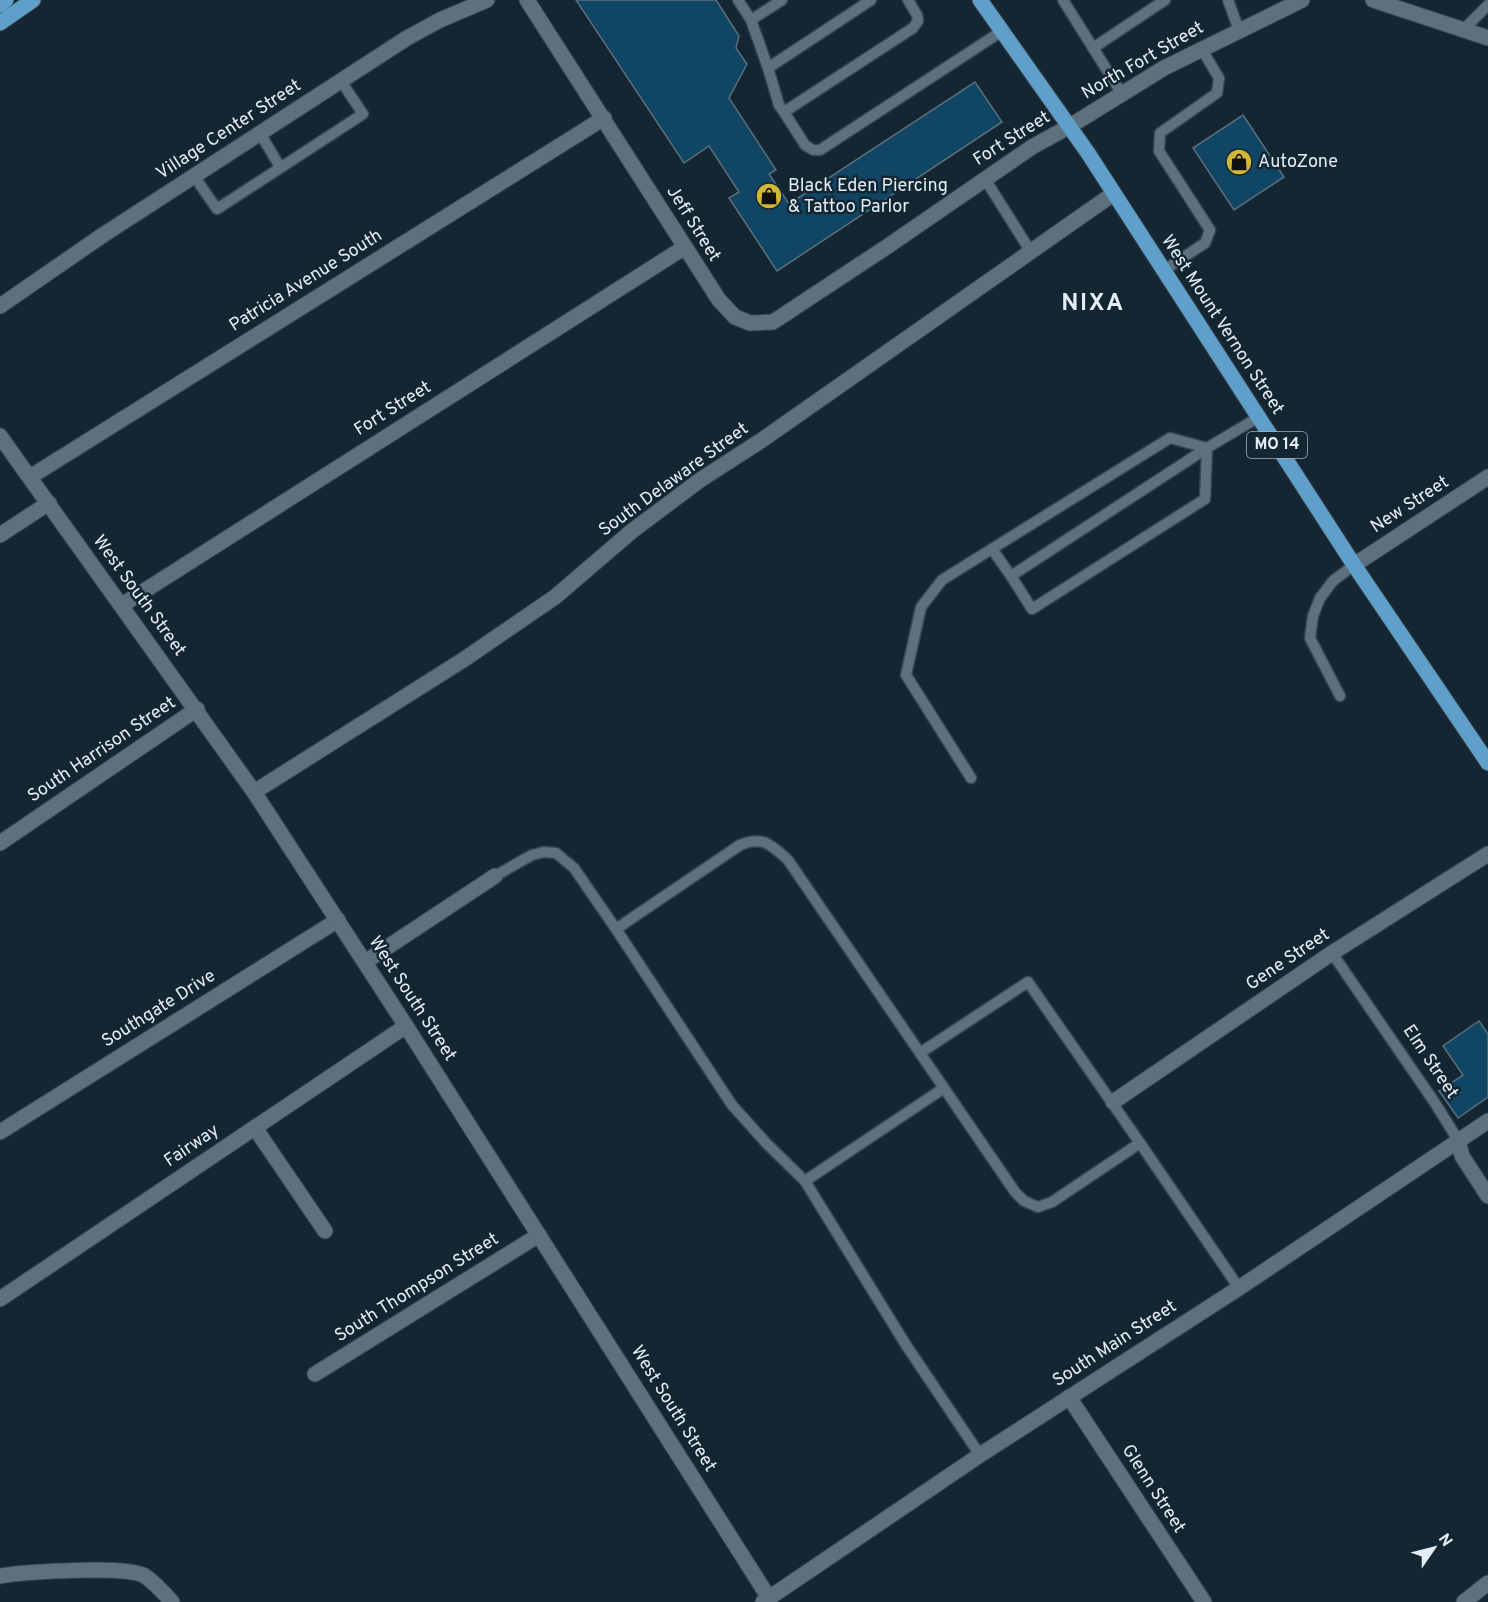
<svg xmlns="http://www.w3.org/2000/svg" width="1488" height="1602" viewBox="0 0 1488 1602" font-family="Overpass,sans-serif">
  <rect width="100%" height="100%" fill="#142632"/>
  <!-- building -->
  <g fill="#114564" stroke="#5b6e7d" stroke-width="1.5">
    <path d="M576 0H716L739 36 736 48 747 64 729 98 776 170 769 174 789 204 975 82 1002 122 777 271 729 198 739 192 709 146 684 163Z"/>
    <path d="M1243 115 1284 177 1234 210 1193 148Z"/>
    <path d="M1479 1021 1488 1034V1097L1458 1118 1439 1091 1463 1075 1443 1046Z"/>
  </g>
  <g fill="none" stroke-linecap="round" stroke-linejoin="round">
    <defs>
      <g id="lane">
        <path d="M738 0 751 20 782 0"/>
        <path d="M908 0 917 15 918 21 913 28 784 112 805 145 813 150H820L1002 31"/>
        <path d="M1063 0 1122 94"/>
        <path d="M1228 0 1239 30"/>
        <path d="M751 20 768 68"/>
        <path d="M1463 30 1488 5"/>
        <path d="M1093 48 1165 0"/>
        <path d="M784 112 779 105 768 68 871 0"/>
        <path d="M260 133 280 167"/>
        <path d="M194 176 217 209 363 114 341 81"/>
        <path d="M985 179 1031 252"/>
        <path d="M1163 271 1205 243 1210 230 1159 151 1160 133 1217 93 1219 78 1201 48"/>
        <path d="M1207 448 1205 499 1032 609 1011 576 1207 448 1259 417"/>
        <path d="M992 549 1011 576"/>
        <path d="M1340 696 1310 638 1313 616 1320 598 1333 581 1354 565"/>
        <path d="M971 778 906 675 921 607 942 580 1170 438 1207 448"/>
        <path d="M495 876 532 855 544 852 556 853 574 868 616 929 740 845C764 836 770 844 788 860L920 1053 1028 982 1140 1143"/>
        <path d="M616 929 732 1105 767 1144 805 1181 906 1345 980 1455"/>
        <path d="M1332 953 1435 1103 1458 1140"/>
        <path d="M920 1053 1015 1192 1024 1201 1038 1207 1052 1202 1140 1143 1239 1288"/>
        <path d="M805 1181 944 1088"/>
      </g>
      <g id="street">
        <path d="M527 0 719 300 735 317 750 323 773 322 888 246 1032 147 1070 126 1164 68 1302 0"/>
        <path d="M1373 0 1488 38"/>
        <path d="M0 306 103 235 407 38 440 20 487 0"/>
        <path d="M30 477 604 118"/>
        <path d="M0 535 49 503"/>
        <path d="M1354 565 1488 477"/>
        <path d="M122 605 685 247"/>
        <path d="M254 792 463 660 555 597 632 531 700 480 762 440 1113 194"/>
        <path d="M0 843 197 709"/>
        <path d="M365 962 495 876"/>
        <path d="M1113 1102 1332 953 1488 854"/>
        <path d="M255 1128 325 1231"/>
        <path d="M0 1132 338 920"/>
        <path d="M1458 1140 1462 1156 1488 1196"/>
        <path d="M0 1299 406 1026"/>
        <path d="M315 1374 539 1235"/>
        <path d="M1069 1397 1204 1602"/>
        <path d="M0 1576C25 1572 126 1565 145 1576 155 1583 164 1593 172 1602"/>
        <path d="M1464 1602 1488 1583"/>
      </g>
      <g id="secondary">
        <path d="M0 436 254 792 406 1026 769 1598"/>
        <path d="M763 1602 980 1455 1239 1288 1488 1121"/>
      </g>
      <g id="primary">
        <path d="M980 0 1088 153 1354 565 1488 763"/>
        <path d="M0 5 6 0"/>
        <path d="M0 23 33 0"/>
      </g>
    </defs>
    <!-- lane casing -->
    <use href="#lane" stroke="#37444e" stroke-width="13"/>
    <!-- street casing -->
    <use href="#street" stroke="#37444e" stroke-width="17"/>
    <!-- secondary casing -->
    <use href="#secondary" stroke="#37444e" stroke-width="17"/>
    <!-- primary casing -->
    <use href="#primary" stroke="#37444e" stroke-width="17"/>
    <!-- lane -->
    <use href="#lane" stroke="#5c707e" stroke-width="10"/>
    <!-- street -->
    <use href="#street" stroke="#5c707e" stroke-width="15"/>
    <!-- secondary -->
    <use href="#secondary" stroke="#5c707e" stroke-width="15"/>
    <!-- primary -->
    <use href="#primary" stroke="#5fa0cb" stroke-width="15"/>
  </g>
  <!-- icons -->
  <defs>
    <symbol id="shop-disc" viewBox="-11 -11 22 22"><circle r="9.5" fill="#d0b836" stroke="#142632"/><path d="M-5-2.5h2.3a2.7 3.5 0 0 1 5.4 0H5L5.5 6h-11ZM-1.5-2.5h3a1.5 2.3 0 0 0-3 0Z" fill="#111"/></symbol>
  </defs>
  <g fill-rule="evenodd">
    <use href="#shop-disc" x="1224" y="147" width="30" height="30"/>
    <use href="#shop-disc" x="754" y="181" width="30" height="30"/>
  </g>
  <g text-anchor="middle" dominant-baseline="central" stroke-width="5" stroke-linejoin="round" paint-order="stroke">
    <!-- shield labels -->
    <rect fill="#142632" stroke="#a4b1ba" stroke-width="1.5" x="1247" y="432" width="60" height="26" rx="4.5"/>
    <g font-size="16" font-weight="bold" fill="#e2edf5">
      <text x="1277" y="445">MO 14</text>
    </g>
    <!-- street labels -->
    <g font-size="18" fill="#e2edf5" stroke="#142632">
      <text transform="translate(1143 61) rotate(-30)">North Fort Street</text>
      <text transform="translate(229 130) rotate(-33)">Village Center Street</text>
      <text transform="translate(1012 139) rotate(-32)">Fort Street</text>
      <text transform="translate(693 224) rotate(58)">Jeff Street</text>
      <text transform="translate(306 281) rotate(-32)">Patricia Avenue South</text>
      <text transform="translate(1222 325) rotate(57)">West Mount Vernon Street</text>
      <text transform="translate(393 409) rotate(-32)">Fort Street</text>
      <text transform="translate(674 480) rotate(-36)">South Delaware Street</text>
      <text transform="translate(1410 505) rotate(-33)">New Street</text>
      <text transform="translate(139 596) rotate(54)">West South Street</text>
      <text transform="translate(102 750) rotate(-34)">South Harrison Street</text>
      <text transform="translate(1288 960) rotate(-34)">Gene Street</text>
      <text transform="translate(412 999) rotate(57)">West South Street</text>
      <text transform="translate(159 1009) rotate(-32)">Southgate Drive</text>
      <text transform="translate(1430 1062) rotate(56)">Elm Street</text>
      <text transform="translate(192 1146) rotate(-34)">Fairway</text>
      <text transform="translate(417 1288) rotate(-32)">South Thompson Street</text>
      <text transform="translate(1115 1344) rotate(-33)">South Main Street</text>
      <text transform="translate(673 1409) rotate(58)">West South Street</text>
      <text transform="translate(1153 1489) rotate(57)">Glenn Street</text>
    </g>
    <!-- poi labels -->
    <g font-size="18" fill="#e2edf5" stroke="#142632" text-anchor="start">
      <text x="1258" y="162">AutoZone</text>
      <text x="788" y="186">Black Eden Piercing<tspan x="788" dy="21">&amp; Tattoo Parlor</tspan></text>
    </g>
    <!-- district labels -->
    <g font-size="24" font-weight="bold" letter-spacing="1.5" fill="#e2edf5" stroke="#142632">
      <text x="1093" y="304">NIXA</text>
    </g>
  </g>
  <!-- north arrow -->
  <g transform="translate(1434 1548) rotate(55)" stroke="#142632" stroke-width="4.5" paint-order="stroke">
  <path d="M0-4.5L10 22L0 15L-10 22Z" fill="#e2edf5"/>
  <text y="-9" font-size="16" font-weight="bold" text-anchor="middle" fill="#e2edf5">N</text>
  </g>
</svg>
